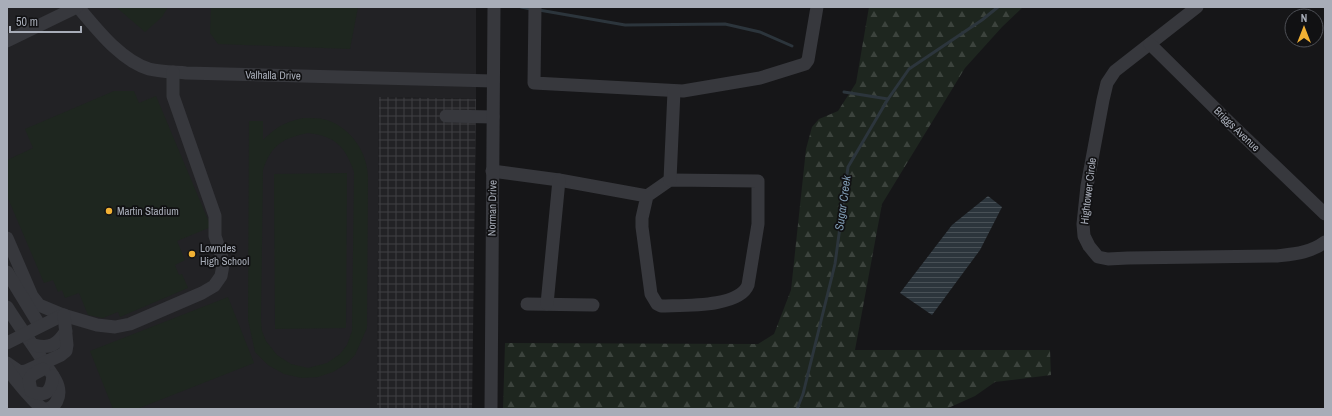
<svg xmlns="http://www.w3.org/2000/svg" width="1332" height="416" viewBox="0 0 1332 416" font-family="'Archivo Narrow',sans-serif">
  <defs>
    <pattern id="industrial-grid" width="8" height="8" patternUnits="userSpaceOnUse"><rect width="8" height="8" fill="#222225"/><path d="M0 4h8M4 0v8" fill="none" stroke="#3f3f43"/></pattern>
    <pattern id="forest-firs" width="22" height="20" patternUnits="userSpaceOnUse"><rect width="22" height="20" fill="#1e261f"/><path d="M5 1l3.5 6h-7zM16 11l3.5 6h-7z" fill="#3c433d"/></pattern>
    <pattern id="water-rules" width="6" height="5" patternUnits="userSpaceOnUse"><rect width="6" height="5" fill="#2c353c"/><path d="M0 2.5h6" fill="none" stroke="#485056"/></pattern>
  </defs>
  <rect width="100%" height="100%" fill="#161618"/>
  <!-- built -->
  <path fill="#222225" d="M7 7H476V99L379 97 377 409H7Z"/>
  <!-- industrial -->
  <path fill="url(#industrial-grid)" d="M379 97 476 99 472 409H377Z"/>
  <!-- forest -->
  <path fill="url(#forest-firs)" d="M869 7H1023L1002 27 965 68 882 204 855 350H1050L1051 375 995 382 975 396 946 409H503L505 343 758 344 774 334 791 290 806 149 812 127 819 119 838 111 856 83Z"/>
  <!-- garden -->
  <g fill="#1e261f" fill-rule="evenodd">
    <path d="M116 7H168L162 17 145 32Z"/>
    <path d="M211 7H358L350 49 218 44 210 33Z"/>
    <path d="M114 91H134L139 103 156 96 211 227 177 241 185 260 175 265 179 275 182 274 188 288 120 317 118 312 103 318 88 315 79 293 65 298 62 290 58 292 53 280 44 283 7 196V160L33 148 25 129Z"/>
    <path d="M303 118C311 118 320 118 327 120 351 128 368 153 368 178L367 328 355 355 346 364 333 372 318 377 302 378 284 374 268 365 255 352 248 320 249 121H263V140C278 126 283 123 303 118ZM308 133C335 136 345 146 354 172L352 331 347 345 340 354 327 363 308 368 291 364 277 355 266 341 262 331 261 320 263 170C271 145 283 138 308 133Z"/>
    <path d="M347 173 346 328 275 329 274 174Z"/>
    <path d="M228 297 254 363 137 409H113L90 351Z"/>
  </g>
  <!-- water -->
  <path fill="url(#water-rules)" d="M988 196 1002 207 980 250 932 315 900 293 952 225Z"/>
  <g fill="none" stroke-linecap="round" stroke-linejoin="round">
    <!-- stream -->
    <g stroke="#2c353c" stroke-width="3">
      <path d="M521 7 531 9"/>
      <path d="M539 10 625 25 725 24 760 32 792 46"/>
      <path d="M844 92 888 99"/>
      <path d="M797 409 803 394 835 264 848 167 888 99 909 69 982 20 998 7"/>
    </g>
    <!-- minor -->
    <g stroke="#37383d" stroke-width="13">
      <path d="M78 7C96 28 121 61 149 69 161 72 174 72 186 73L493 81"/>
      <path d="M535 7 534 83 683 91 760 78 805 64 808 60 817 7"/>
      <path d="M1197 7 1115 71 1107 83 1103 100 1087 186 1083 224 1084 236 1089 246 1098 257 1108 259 1128 258 1277 256C1294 254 1310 253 1325 242"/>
      <path d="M7 41 77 7"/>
      <path d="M1150 44 1232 125 1325 214"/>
      <path d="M446 116 493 117"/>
      <path d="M492 171 559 180 647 196 670 180 758 181V224L748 285C739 308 682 305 661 306L657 304 651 294 642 227V218L647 196"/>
      <path d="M670 180 674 91"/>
      <path d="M7 238 32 296 39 305 63 315 97 325 115 327 130 324 202 293 214 286 221 276 223 265 221 254 215 236V216L173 96V72"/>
      <path d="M7 272 40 326"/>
      <path d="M527 304 593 305"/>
      <path d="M547 304 559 180"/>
      <path d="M7 307C20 328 34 346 47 367 51 373 56 379 58 386 61 396 56 409 45 409"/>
      <path d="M7 343 63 315"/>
      <path d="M34 345C50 349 57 345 66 331"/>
      <path d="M7 363 20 372 26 371 61 355 66 351 67 345 64 315"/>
      <path d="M7 367C10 375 36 404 43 409"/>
      <path d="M43 369 32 375 29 380 31 391C47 398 51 391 53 376"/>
      <path d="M491 409 494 7"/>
    </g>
  </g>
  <!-- markers -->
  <g fill="#f2b134" stroke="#111113" stroke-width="1.5">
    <circle cx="109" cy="211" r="4"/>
    <circle cx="192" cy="254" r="4"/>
  </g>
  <g text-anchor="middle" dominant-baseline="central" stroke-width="3.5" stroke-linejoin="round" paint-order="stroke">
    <!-- street labels -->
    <g font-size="11" fill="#a8adb8" stroke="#111113">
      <text transform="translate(273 75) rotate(1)">Valhalla Drive</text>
      <text transform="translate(1237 129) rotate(44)">Briggs Avenue</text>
      <text transform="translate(1088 191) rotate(-83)">Hightower Circle</text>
      <text transform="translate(492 208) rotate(-89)">Norman Drive</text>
    </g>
    <!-- poi labels -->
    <g font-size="11" fill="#a8adb8" stroke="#111113" text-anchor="start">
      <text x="117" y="211">Martin Stadium</text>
      <text x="200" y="248">Lowndes<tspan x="200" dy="13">High School</tspan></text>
    </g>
    <!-- water labels -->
    <g font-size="12" font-style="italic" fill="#7f9bb3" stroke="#111113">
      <text transform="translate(843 203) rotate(-82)">Sugar Creek</text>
    </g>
  </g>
  <!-- border -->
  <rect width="1332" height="416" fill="none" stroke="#a8adb8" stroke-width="16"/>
  <!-- north arrow -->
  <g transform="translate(1304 28)"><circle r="19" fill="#111113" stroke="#4d4f55"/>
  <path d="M0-3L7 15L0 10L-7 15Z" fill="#f2b134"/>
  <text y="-6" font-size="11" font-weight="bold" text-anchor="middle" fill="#a8adb8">N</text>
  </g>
  <!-- scale -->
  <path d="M10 26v6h71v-6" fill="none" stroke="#a8adb8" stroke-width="2"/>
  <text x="16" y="26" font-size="12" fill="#a8adb8" stroke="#111113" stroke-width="3" paint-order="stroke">50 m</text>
</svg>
